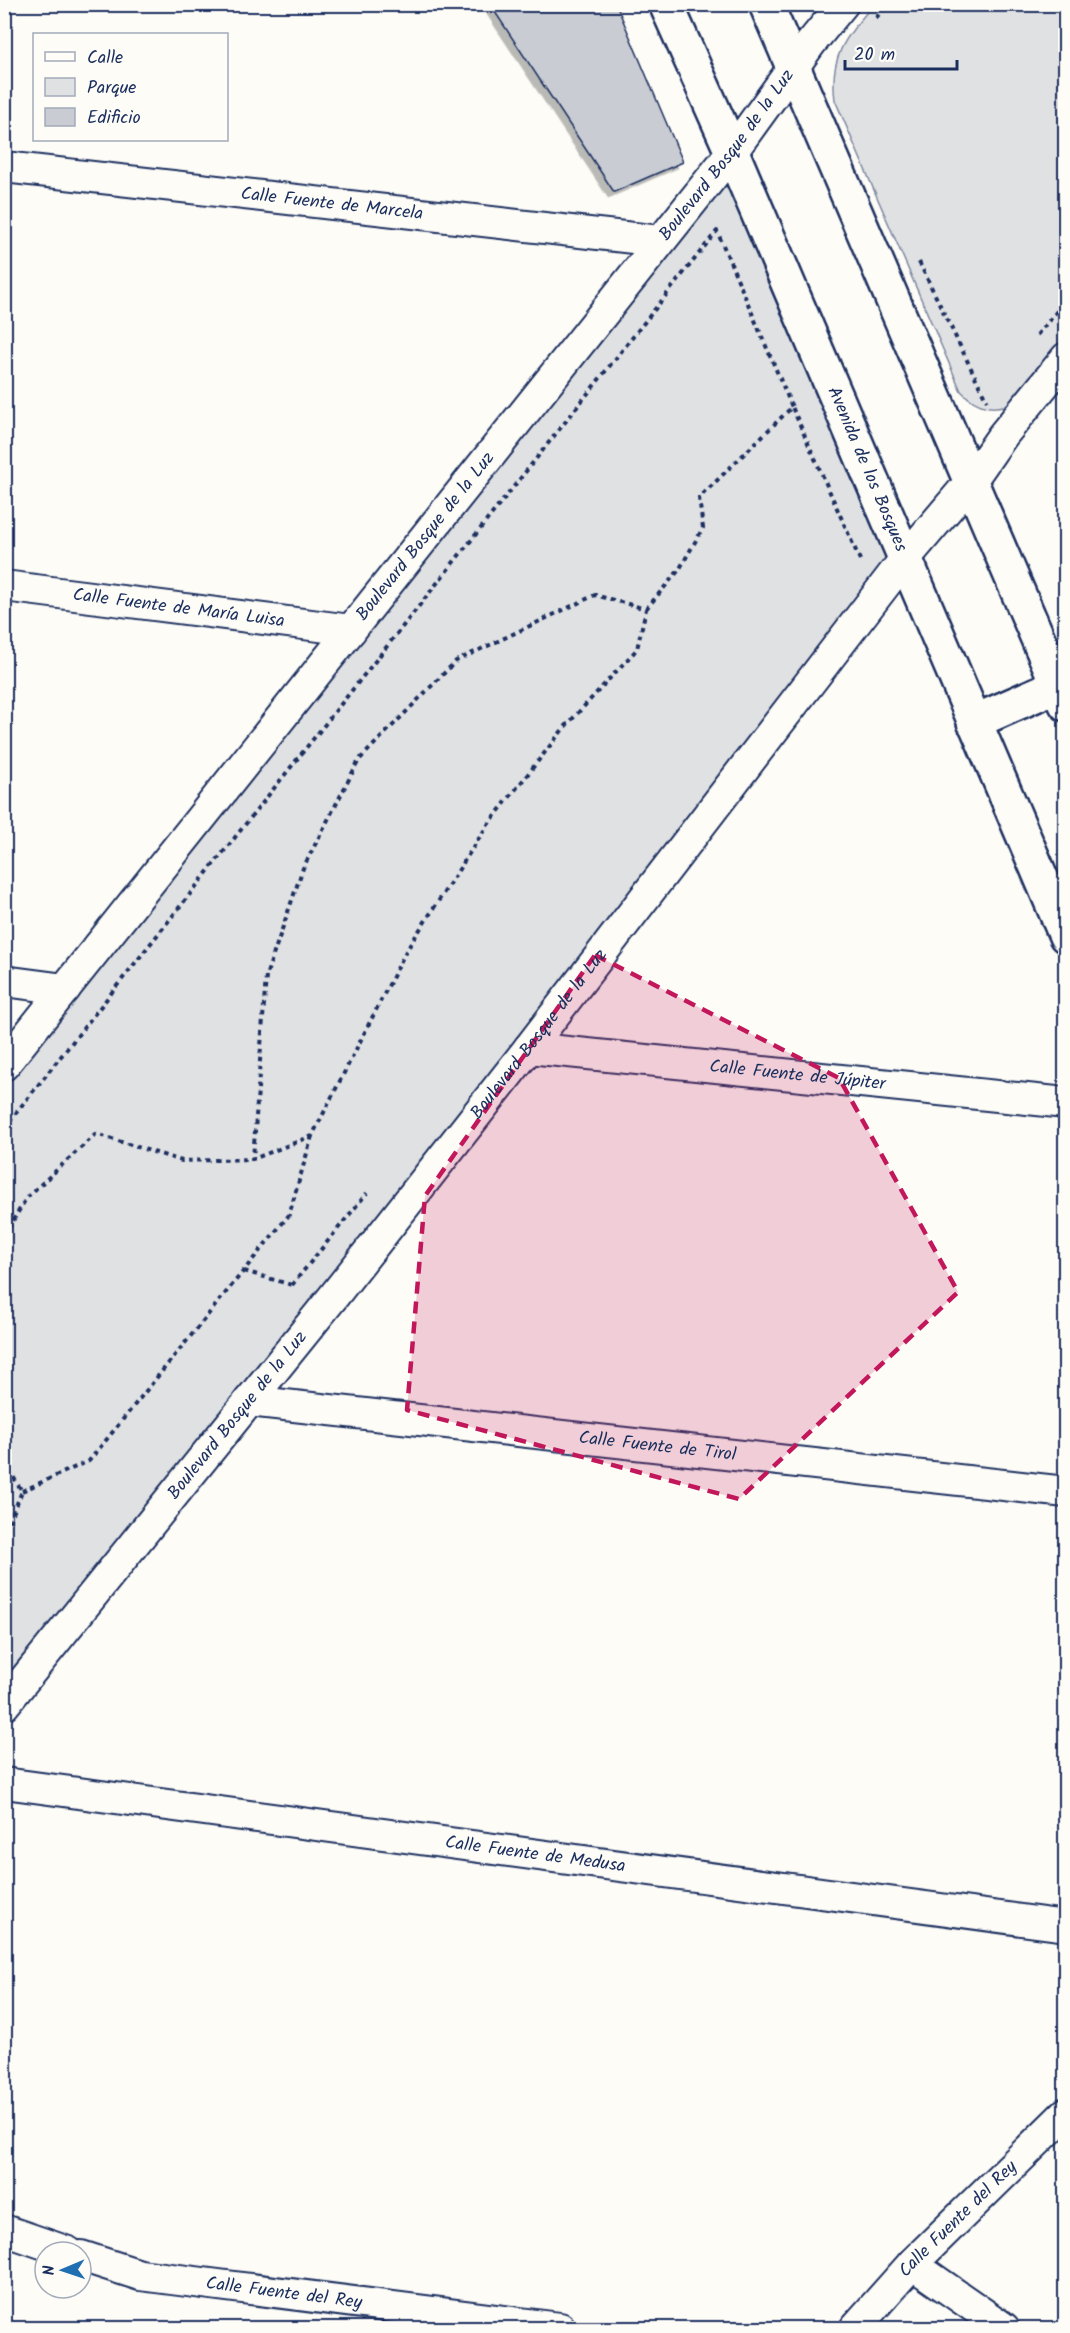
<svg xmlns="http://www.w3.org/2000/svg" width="1070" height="2333" viewBox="0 0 1070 2333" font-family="Kalam,sans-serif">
  <defs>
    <filter id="shadow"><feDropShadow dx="-5.5" dy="5.5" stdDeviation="0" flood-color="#0004"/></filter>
  </defs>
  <rect width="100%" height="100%" fill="#fdfcf7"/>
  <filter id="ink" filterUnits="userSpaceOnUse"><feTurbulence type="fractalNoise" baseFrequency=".0167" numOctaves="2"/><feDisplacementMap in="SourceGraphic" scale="12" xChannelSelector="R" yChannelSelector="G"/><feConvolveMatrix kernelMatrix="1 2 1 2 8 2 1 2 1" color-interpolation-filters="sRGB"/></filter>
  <g filter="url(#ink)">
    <!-- green -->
    <g fill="#e0e1e3" stroke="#7e88a0" stroke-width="1.5">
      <path d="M873 5H1065V340L1018 400C996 412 978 409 961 391L835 100C829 56 846 37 873 5Z"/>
      <path d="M731 168 903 571 5 1697V1079Z"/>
    </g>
    <!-- building -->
    <path fill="#c9ccd3" stroke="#1b2f5e" stroke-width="1.5" filter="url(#shadow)" d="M493 4H616L683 162 614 192 493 9Z"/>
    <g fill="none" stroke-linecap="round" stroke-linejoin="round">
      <defs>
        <g id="minor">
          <path id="s1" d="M4 167 660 241"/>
          <path id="s2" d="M4 586 351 630"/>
          <path d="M4 981 65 989"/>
          <path id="s3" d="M529 1048 1066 1103"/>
          <path id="s4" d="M4 1065 732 152 811 43 843 4"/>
          <path id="s5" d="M249 1401 1066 1492"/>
          <path id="s6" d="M4 1705 333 1297 529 1048 904 560 971 481 1003 435 1066 358"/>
          <path id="s7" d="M4 1783 1066 1926"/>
          <path d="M4 2230 68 2252"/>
          <path id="s8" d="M81 2256 140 2275 560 2328"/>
          <path d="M912 2264 1004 2328"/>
          <path id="s9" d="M855 2328 912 2264 1066 2113"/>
        </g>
        <g id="secondary">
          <path id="s10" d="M666 4 732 152 1066 936"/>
          <path d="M766 4 1066 704"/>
          <path d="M974 722 1058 685"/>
        </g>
      </defs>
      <!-- minor casing -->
      <use href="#minor" stroke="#1b2f5e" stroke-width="34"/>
      <!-- secondary casing -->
      <use href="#secondary" stroke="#1b2f5e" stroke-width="38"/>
      <!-- path -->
      <g stroke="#1b2f5e" stroke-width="4" stroke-dasharray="4.5 4.5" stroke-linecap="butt">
        <path d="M876 18 887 4"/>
        <path d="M919 262 987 401"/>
        <path d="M1037 335 1066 300"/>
        <path d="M646 609 679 570 703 528 699 498 792 407 860 560"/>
        <path d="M4 1128 717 231 792 407"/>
        <path d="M4 1236 27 1197 96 1134 182 1161 253 1159 312 1136 406 951 487 826 564 728 637 649 646 609 595 595 456 661 359 760 303 868 266 976 253 1159"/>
        <path d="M244 1271 292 1285"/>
        <path d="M292 1285 367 1193"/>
        <path d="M4 1462 22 1491 4 1536"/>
        <path d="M22 1491 89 1461 289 1215 312 1136"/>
      </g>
      <!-- minor -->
      <use href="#minor" stroke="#fdfcf7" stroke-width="30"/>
      <!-- secondary -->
      <use href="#secondary" stroke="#fdfcf7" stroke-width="33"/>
    </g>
  </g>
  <!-- marked area -->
  <path fill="#c2185b" fill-opacity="0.2" stroke="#c2185b" stroke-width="4.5" stroke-dasharray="12 8" stroke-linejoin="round" d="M595 955 839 1078 958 1292 739 1499 407 1410 425 1196Z"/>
  <g text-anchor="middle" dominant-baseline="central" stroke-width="4.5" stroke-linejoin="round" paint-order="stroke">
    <!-- street labels -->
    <g font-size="18" fill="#1b2f5e" stroke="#fdfcf7">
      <text stroke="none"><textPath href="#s4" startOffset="1162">Boulevard Bosque de la Luz</textPath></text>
      <text stroke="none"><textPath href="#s1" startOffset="330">Calle Fuente de Marcela</textPath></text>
      <text stroke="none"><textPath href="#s10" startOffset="507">Avenida de los Bosques</textPath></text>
      <text stroke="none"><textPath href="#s4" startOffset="676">Boulevard Bosque de la Luz</textPath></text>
      <text stroke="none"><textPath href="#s2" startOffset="176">Calle Fuente de María Luisa</textPath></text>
      <text stroke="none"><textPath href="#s6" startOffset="858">Boulevard Bosque de la Luz</textPath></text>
      <text stroke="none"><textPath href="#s3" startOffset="270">Calle Fuente de Júpiter</textPath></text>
      <text stroke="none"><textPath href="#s6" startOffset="372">Boulevard Bosque de la Luz</textPath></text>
      <text stroke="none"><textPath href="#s5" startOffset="411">Calle Fuente de Tirol</textPath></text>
      <text stroke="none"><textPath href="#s7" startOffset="536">Calle Fuente de Medusa</textPath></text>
      <text stroke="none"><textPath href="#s9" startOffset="150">Calle Fuente del Rey</textPath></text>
      <text stroke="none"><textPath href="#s8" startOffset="207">Calle Fuente del Rey</textPath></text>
    </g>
  </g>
  <!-- margin -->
  <rect width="1070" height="2333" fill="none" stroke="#fdfcf7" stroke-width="24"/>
  <rect x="12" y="12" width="1046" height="2309" fill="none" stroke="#1b2f5e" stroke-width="2" filter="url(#ink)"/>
  <!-- legend -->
  <rect x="33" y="33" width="195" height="108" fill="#fdfcf7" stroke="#a3aaba" stroke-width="1.5"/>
  <rect x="45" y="52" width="30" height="9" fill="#fdfcf7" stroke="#a3aaba" stroke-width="1.5"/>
  <text x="87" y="63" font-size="18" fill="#1b2f5e">Calle</text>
  <rect x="45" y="78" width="30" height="18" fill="#e0e1e3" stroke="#a3aaba" stroke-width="1.5"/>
  <text x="87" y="93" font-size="18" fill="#1b2f5e">Parque</text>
  <rect x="45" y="108" width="30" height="18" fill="#c9ccd3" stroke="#a3aaba" stroke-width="1.5"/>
  <text x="87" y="123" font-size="18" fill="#1b2f5e">Edificio</text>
  <!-- north arrow -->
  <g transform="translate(63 2270) rotate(268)"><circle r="28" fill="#fdfcf7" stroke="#a3aaba" stroke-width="1.5"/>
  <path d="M0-4.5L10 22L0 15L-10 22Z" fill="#1f6fb2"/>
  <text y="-9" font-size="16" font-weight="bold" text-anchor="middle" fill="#1b2f5e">N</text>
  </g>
  <!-- scale -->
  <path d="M845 60v9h112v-9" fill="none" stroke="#1b2f5e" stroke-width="3"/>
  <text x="854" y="60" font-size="18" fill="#1b2f5e" stroke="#fdfcf7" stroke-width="4.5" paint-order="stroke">20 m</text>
</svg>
